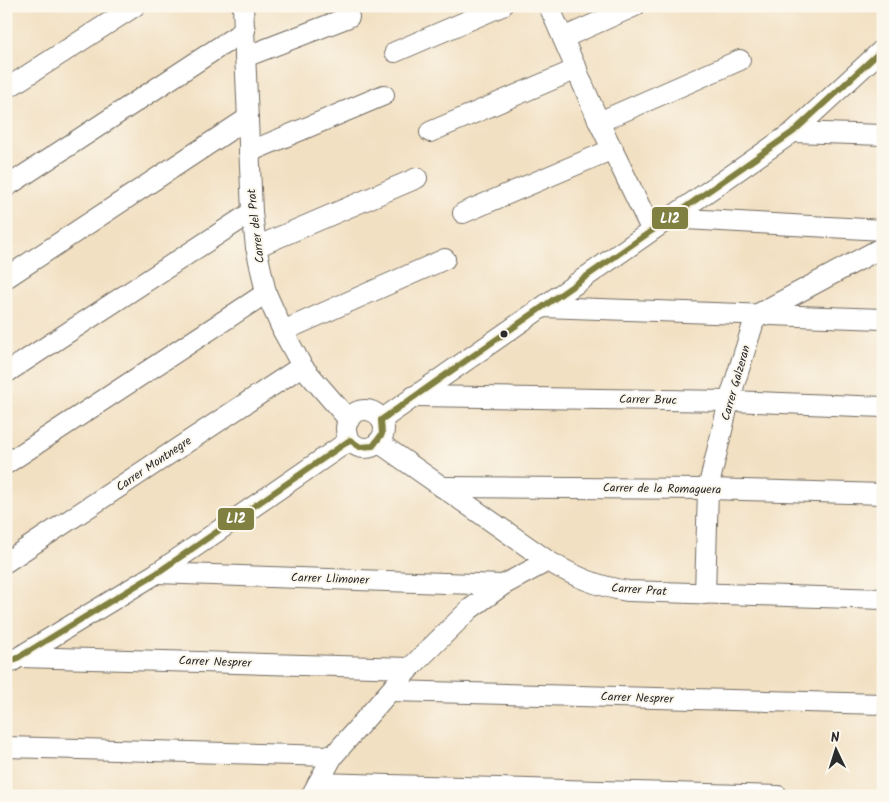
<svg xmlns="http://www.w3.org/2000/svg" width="889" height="802" viewBox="0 0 889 802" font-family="Kalam,sans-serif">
  <rect width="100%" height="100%" fill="#fbf7ec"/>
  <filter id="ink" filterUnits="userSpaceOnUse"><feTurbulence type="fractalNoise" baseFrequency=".02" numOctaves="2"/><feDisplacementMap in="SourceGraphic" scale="10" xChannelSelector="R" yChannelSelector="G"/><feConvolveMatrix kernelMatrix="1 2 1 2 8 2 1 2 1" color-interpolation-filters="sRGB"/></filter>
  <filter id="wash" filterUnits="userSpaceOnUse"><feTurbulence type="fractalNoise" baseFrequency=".0096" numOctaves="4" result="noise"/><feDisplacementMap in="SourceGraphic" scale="20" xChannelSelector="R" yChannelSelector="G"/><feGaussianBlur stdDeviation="1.12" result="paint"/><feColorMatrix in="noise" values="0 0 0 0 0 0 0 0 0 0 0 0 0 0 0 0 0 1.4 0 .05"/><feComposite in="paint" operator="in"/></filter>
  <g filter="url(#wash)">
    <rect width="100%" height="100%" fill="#f2e0c2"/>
  </g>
  <g filter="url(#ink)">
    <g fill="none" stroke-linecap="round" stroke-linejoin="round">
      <defs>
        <g id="minor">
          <path d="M243 6 252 212 256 247 266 293 283 331 302 366 349 420"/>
          <path d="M549 6 599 122 651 229"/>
          <path d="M563 38 635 6"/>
          <path d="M395 52 502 6"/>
          <path d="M245 57 349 17"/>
          <path d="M6 89 135 6"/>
          <path d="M599 122 740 60"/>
          <path d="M430 132 577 69"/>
          <path d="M793 132 883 135"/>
          <path d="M249 152 384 95"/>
          <path d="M6 187 245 30"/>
          <path d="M463 213 613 149"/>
          <path d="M668 218 883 230"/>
          <path d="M256 247 417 178"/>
          <path d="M6 278 248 118"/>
          <path d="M543 307 883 319"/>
          <path d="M283 331 445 259"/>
          <path d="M6 373 252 212"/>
          <path d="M414 396 729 401 883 407"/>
          <circle cx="365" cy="429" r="19"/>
          <path d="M381 420 793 132 883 49"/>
          <path d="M378 442 548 561C574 576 598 587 628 591L883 599"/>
          <path d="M6 464 266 293"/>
          <path d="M442 487 708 489 883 494"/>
          <path d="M6 562 302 366"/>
          <path d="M157 573 503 585"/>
          <path d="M705 594 708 489 729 401 756 315 883 247"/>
          <path d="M20 657 410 668"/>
          <path d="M6 665 157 573 350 440"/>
          <path d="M391 691 883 704"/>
          <path d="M6 747 333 756"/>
          <path d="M318 783 778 796"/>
          <path d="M311 796 333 756 410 668 470 609 503 585 548 561"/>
        </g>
      </defs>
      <!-- minor casing -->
      <use href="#minor" stroke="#716a60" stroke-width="22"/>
      <!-- minor -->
      <use href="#minor" stroke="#fff" stroke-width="20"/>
      <defs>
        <path id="bus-1" d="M6 665 157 573 350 440 360 447 373 446 382 434 381 420 793 132 883 49"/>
      </defs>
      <!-- bus-1 casing -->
      <use href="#bus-1" stroke="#fbf7ec" stroke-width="10"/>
      <!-- bus-1 -->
      <use href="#bus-1" stroke="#808040" stroke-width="6"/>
    </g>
  </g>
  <!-- markers -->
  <circle fill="#2b2b2b" stroke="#fbf7ec" stroke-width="2" cx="504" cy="334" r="4.5"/>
  <g text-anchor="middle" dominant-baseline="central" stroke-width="4" stroke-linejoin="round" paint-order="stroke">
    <!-- street labels -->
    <g font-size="12" fill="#2b2b2b" stroke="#fbf7ec">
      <text transform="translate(256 226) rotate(-97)">Carrer del Prat</text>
      <text transform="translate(736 383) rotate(-74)">Carrer Galzeran</text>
      <text transform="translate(648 400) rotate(1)">Carrer Bruc</text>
      <text transform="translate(154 464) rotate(-34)">Carrer Montnegre</text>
      <text transform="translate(662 489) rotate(1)">Carrer de la Romaguera</text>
      <text transform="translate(330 579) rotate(2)">Carrer Llimoner</text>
      <text transform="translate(639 590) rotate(4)">Carrer Prat</text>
      <text transform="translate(215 662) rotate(2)">Carrer Nesprer</text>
      <text transform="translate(637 698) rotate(2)">Carrer Nesprer</text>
    </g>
  </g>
  <g stroke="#fbf7ec" stroke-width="2">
    <rect x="651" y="206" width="38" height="24" rx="5" fill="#808040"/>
    <rect x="217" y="507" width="38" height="24" rx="5" fill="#808040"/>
  </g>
  <g font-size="14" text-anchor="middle" font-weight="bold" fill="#fff">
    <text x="670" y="223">L12</text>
    <text x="236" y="523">L12</text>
  </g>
  <!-- margin -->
  <rect width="889" height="802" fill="none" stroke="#fbf7ec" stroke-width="25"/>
  <!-- north arrow -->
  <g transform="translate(836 750) rotate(356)" stroke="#fbf7ec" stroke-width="4" paint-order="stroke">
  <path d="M0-4L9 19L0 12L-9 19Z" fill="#2b2b2b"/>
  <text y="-8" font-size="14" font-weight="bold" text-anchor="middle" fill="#2b2b2b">N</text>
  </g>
</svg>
